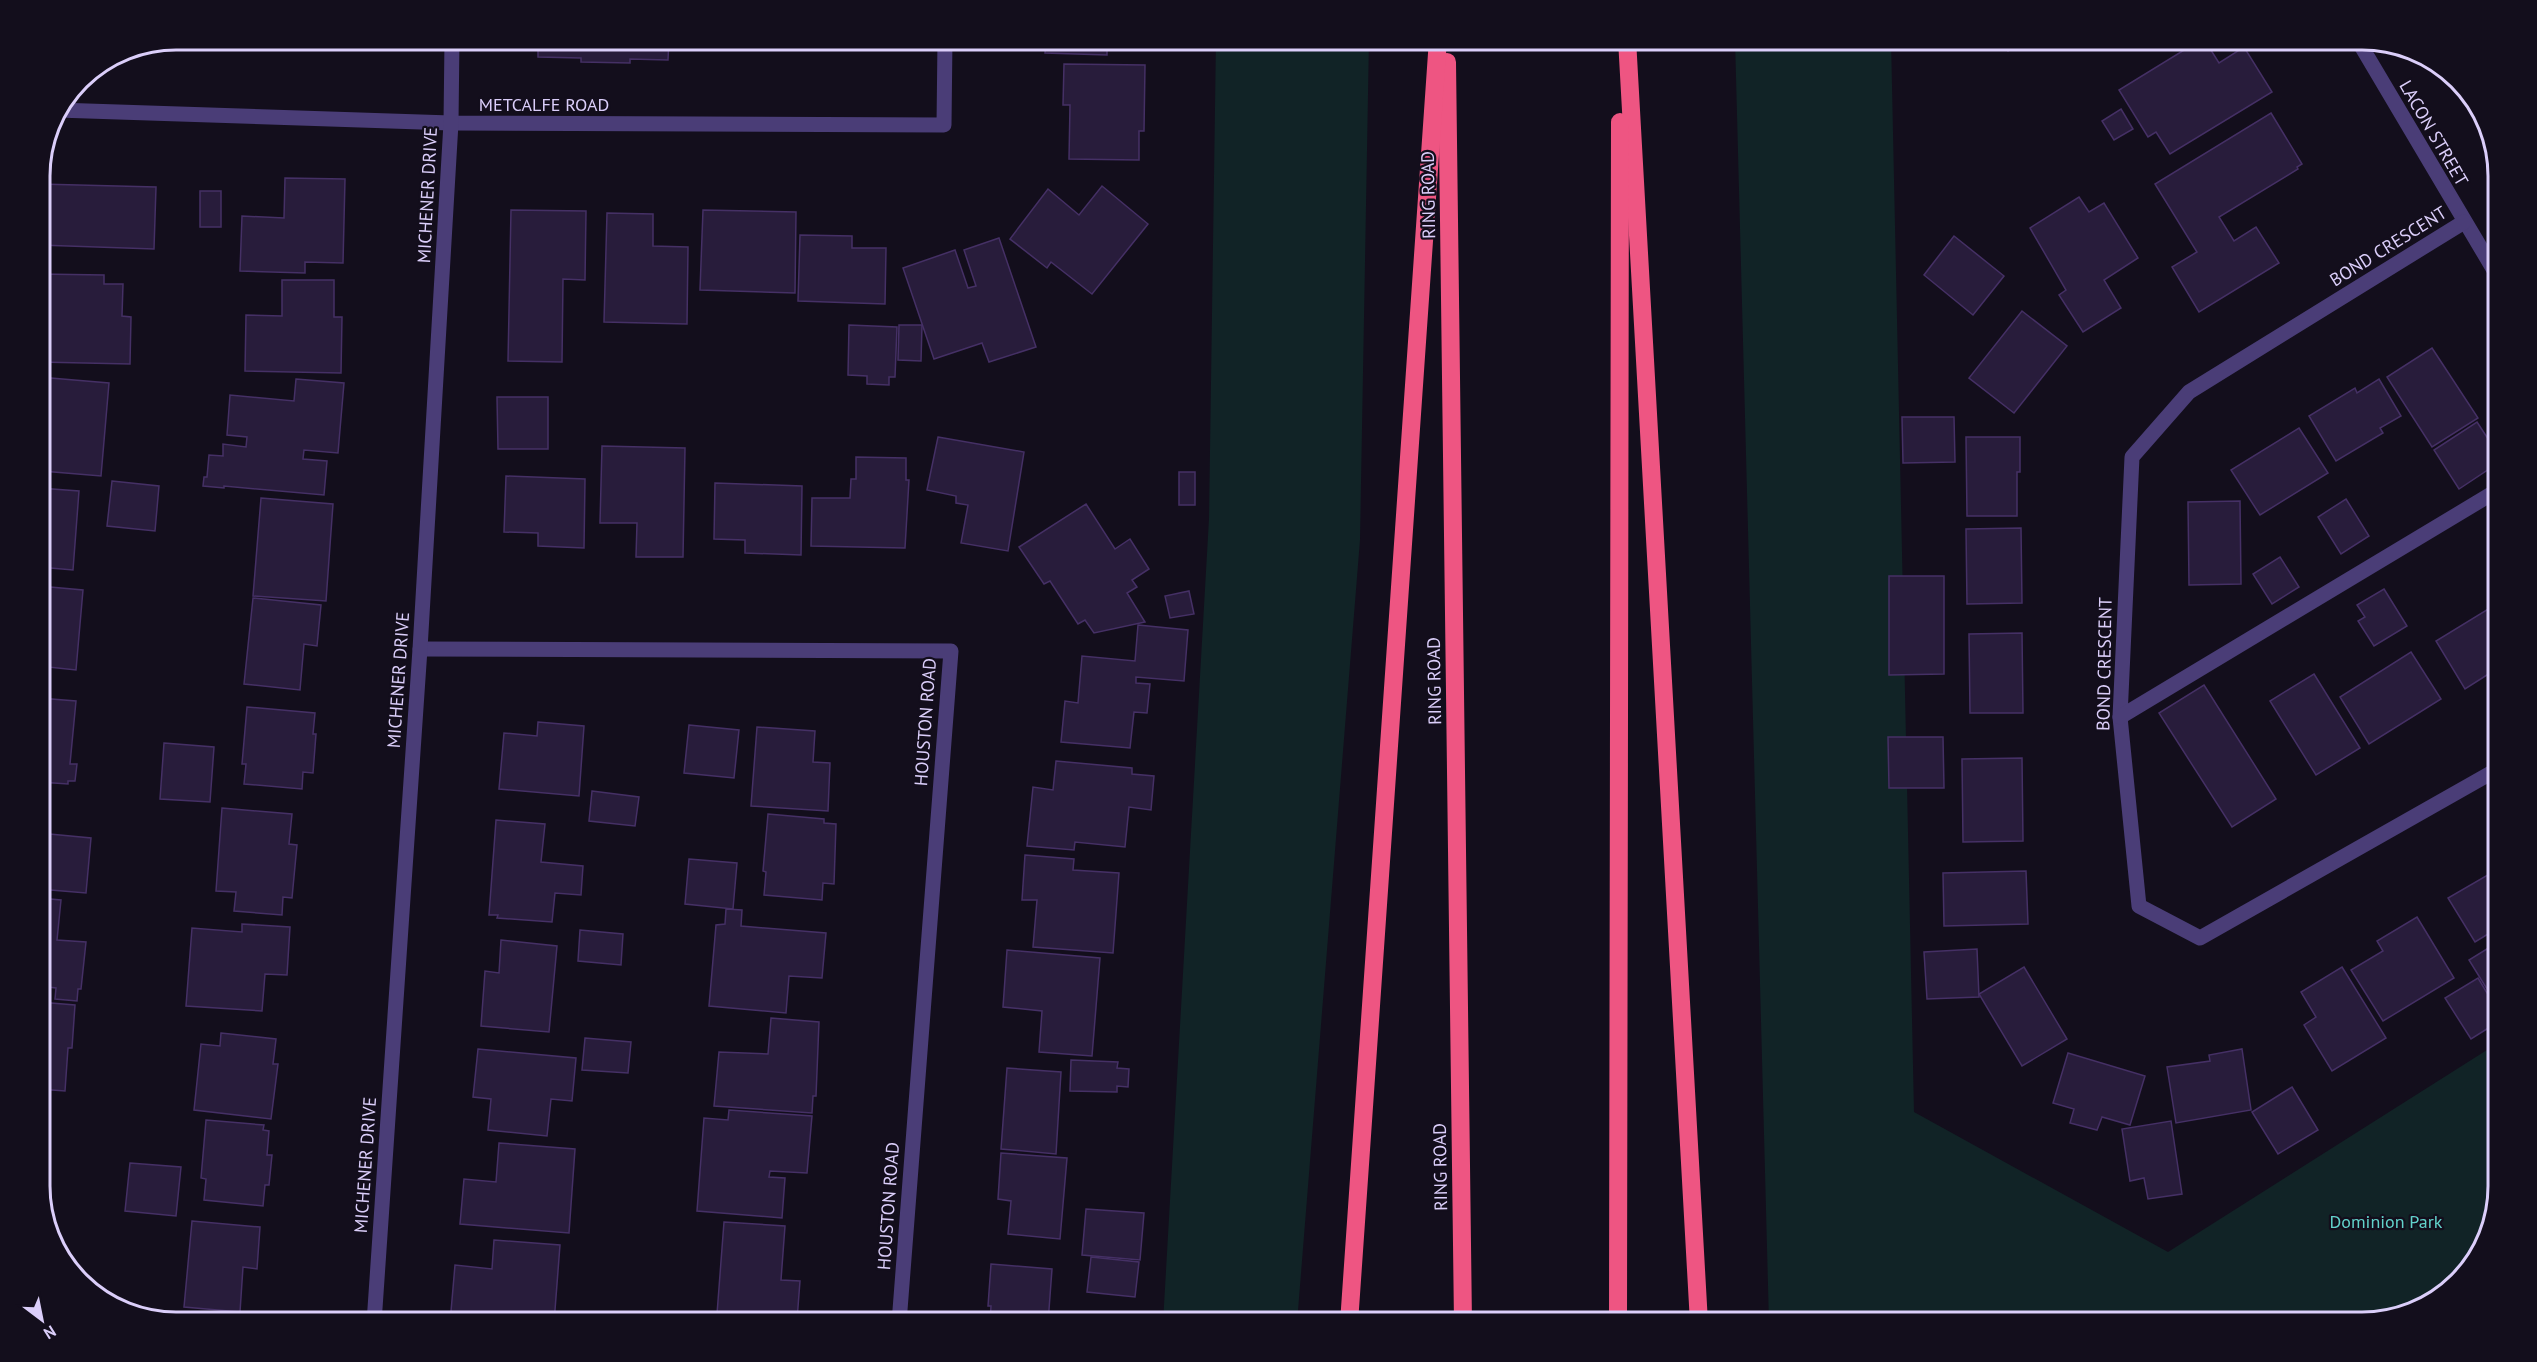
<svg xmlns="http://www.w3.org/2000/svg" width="2537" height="1362" viewBox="0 0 2537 1362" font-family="'PT Sans',sans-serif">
  <rect width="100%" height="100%" fill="#130e1c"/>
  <!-- green -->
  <g fill="#112326">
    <path d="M1216 39H1369L1360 540 1297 1323H1163L1209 519Z"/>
    <path d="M1735 39H1891L1914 1112 2168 1252 2498 1043V1186L2484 1247 2437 1300 2362 1323H1769Z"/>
  </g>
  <!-- building -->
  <g fill="#281c3b" stroke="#453065" stroke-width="1.5">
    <path d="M538 39H669L668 60 630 59V63L581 62V58L538 57Z"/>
    <path d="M740 39H860V48L739 46Z"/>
    <path d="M1046 39H1134V45L1107 44V55L1045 53Z"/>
    <path d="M2001 39H2027L2008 51Z"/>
    <path d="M2098 39H2112L2102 45Z"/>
    <path d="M2202 39H2204L2219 63 2244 47 2272 92 2170 154 2156 132 2148 137 2119 90Z"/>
    <path d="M1064 64 1145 65 1144 131H1139V160L1069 159 1070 105H1063Z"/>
    <path d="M2121 109 2133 129 2114 140 2102 121Z"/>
    <path d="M2271 113 2302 164 2297 167 2298 169 2219 217 2234 241 2256 227 2279 263 2199 312 2172 267 2197 252 2155 184Z"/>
    <path d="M285 178 345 179 343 263 305 262V273L240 271 242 216 284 218Z"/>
    <path d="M39 184 156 187 154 249 39 245Z"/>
    <path d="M1102 186 1148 224 1092 294 1051 262 1047 268 1010 239 1048 189 1079 215Z"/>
    <rect x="200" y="191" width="21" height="36"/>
    <path d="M2079 197 2089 212 2104 203 2138 258 2104 280 2121 308 2083 332 2059 295 2066 290 2030 228Z"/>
    <path d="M511 210 586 211 585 280 563 279 562 362 508 361Z"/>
    <path d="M703 210 796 212 795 293 700 290Z"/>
    <path d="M607 213 653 214V246L688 247 687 324 604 322Z"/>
    <path d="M800 235 852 236V248H886L885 304 798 301Z"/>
    <path d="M1954 236 2004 276 1973 315 1924 275Z"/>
    <path d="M999 238 1036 347 989 362 982 343 934 359 903 268 955 250 968 288 976 286 964 250Z"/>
    <path d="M39 274 104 275V284H123L122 316 131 317 130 364 39 362Z"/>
    <path d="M282 280H334V317H342L341 373 245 371 246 315 282 316Z"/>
    <path d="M2022 311 2067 346 2014 413 1969 378Z"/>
    <path d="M849 325 897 327 895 377H889V385L867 384V376L848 375Z"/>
    <path d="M899 325H922L921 361 898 360Z"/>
    <path d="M2432 348 2478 418 2432 447 2387 377Z"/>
    <path d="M39 377 109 383 101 476 42 471 46 434 39 433Z"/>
    <path d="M296 379 344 383 338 453 304 450 303 459 327 461 324 495 224 486V488L203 486 204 477H207L209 455 223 456V444L246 447 247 437 227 435 230 395 294 401Z"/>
    <path d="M2379 379 2401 416 2380 428 2383 433 2336 461 2309 416 2355 388 2357 393Z"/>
    <path d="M497 397H548V449H498Z"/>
    <path d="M1902 417H1954L1955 462 1903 463Z"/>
    <path d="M2477 422 2498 454V463L2459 489 2434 450Z"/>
    <path d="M2299 428 2328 473 2260 515 2231 470Z"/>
    <path d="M938 437 1024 452 1008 551 961 543 968 505 956 503V496L927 490Z"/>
    <path d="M1966 437H2020V472H2017V516H1967Z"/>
    <path d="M602 446 685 448 683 557H636L637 523H600Z"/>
    <path d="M856 457 906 458V480H909L905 548 811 546 812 498H850L851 479H856Z"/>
    <rect x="1179" y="472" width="16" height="33"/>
    <path d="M506 476 585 479 584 548 538 546V533L504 532Z"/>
    <path d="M112 481 159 486 155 531 107 526Z"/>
    <path d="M715 483 802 486 801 555 745 553V540L714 539Z"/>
    <path d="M39 488 79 491 73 570 39 567Z"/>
    <path d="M261 498 333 504 326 601 253 596Z"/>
    <path d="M2346 499 2369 536 2341 554 2318 517Z"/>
    <path d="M2240 501 2241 584 2189 585 2188 502Z"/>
    <path d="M1086 504 1115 549 1130 539 1149 569 1132 580 1137 587 1127 593 1145 622 1094 633 1085 620 1078 624 1050 581 1044 584 1019 547Z"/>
    <path d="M2021 528 2022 603 1967 604 1966 529Z"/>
    <path d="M2280 557 2299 587 2272 604 2253 574Z"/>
    <path d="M1889 576H1944V674L1889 675Z"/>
    <path d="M39 586 83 590 76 670 39 666Z"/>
    <path d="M2384 589 2407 626 2374 646 2358 621 2365 617 2357 605Z"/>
    <path d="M1189 591 1194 614 1170 618 1165 596Z"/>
    <path d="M253 598 321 605 317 646 304 644 300 690 244 684Z"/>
    <path d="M2498 603V668L2465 689 2436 641Z"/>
    <path d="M1138 625 1188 630 1184 681 1136 677V683L1150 684 1147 713 1134 712 1130 748 1061 742 1065 701 1078 703 1082 656 1135 661Z"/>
    <path d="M2022 633 2023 713H1970L1969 634Z"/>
    <path d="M2411 652 2441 699 2369 744 2340 697Z"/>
    <path d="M2314 674 2360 748 2316 775 2270 701Z"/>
    <path d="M2204 685 2276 799 2232 827 2159 713Z"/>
    <path d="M39 698 76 701 70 764H77L75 781H68V784L39 782Z"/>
    <path d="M247 707 315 713 313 734H316L313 773 303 772 302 789 244 784 246 764H242Z"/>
    <path d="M538 722 584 726 579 796 499 789 504 733 537 736Z"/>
    <path d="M689 725 739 730 734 778 684 773Z"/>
    <path d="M757 727 815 731 813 762 830 763 828 811 751 806Z"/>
    <path d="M1888 737H1943L1944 788H1889Z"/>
    <path d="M164 743 214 747 210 802 160 799Z"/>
    <path d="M2022 758 2023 841 1963 842 1962 759Z"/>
    <path d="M1056 761 1132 768V774L1154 776 1151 810 1129 807 1125 847 1075 842 1074 850 1027 846 1033 787 1053 790Z"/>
    <path d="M592 791 639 797 635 826 589 821Z"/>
    <path d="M222 808 292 814 289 844 297 845 292 898 283 897 282 915 234 911 236 892 216 891Z"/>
    <path d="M768 814 824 819V823L836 824 834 884 823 883 822 900 764 895 766 872 763 871Z"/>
    <path d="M496 820 545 824 541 862 583 866 581 895 555 893 552 922 497 918 498 915H489Z"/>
    <path d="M39 833 91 838 86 893 39 889Z"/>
    <path d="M1025 855 1074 859 1073 870 1119 873 1113 953 1033 947 1037 900H1022Z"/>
    <path d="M689 859 737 863 733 909 685 904Z"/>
    <path d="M2498 869V928L2475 942 2448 898Z"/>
    <path d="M2026 871 2028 924 1944 926 1943 873Z"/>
    <path d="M39 898 61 900 57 940 86 942 81 989H78L77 1001 55 999 56 988 39 986Z"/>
    <path d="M726 909 742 910 741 926 826 933 822 978 789 976 786 1013 709 1006 716 925 725 924Z"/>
    <path d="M2417 917 2454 978 2383 1021 2351 970 2383 951 2377 941Z"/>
    <path d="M242 924 290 927 287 975 265 974 262 1011 186 1006 192 928 242 932Z"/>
    <path d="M580 930 623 934 621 965 578 961Z"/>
    <path d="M501 940 557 946 549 1032 481 1026 485 971 499 973Z"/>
    <path d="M2498 942V999L2495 1002 2469 960Z"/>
    <path d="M1977 949 1979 997 1927 999 1924 952Z"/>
    <path d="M1007 950 1100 958 1092 1056 1039 1052 1042 1011 1003 1007Z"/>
    <path d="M2024 967 2067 1039 2022 1066 1979 994Z"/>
    <path d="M2342 967 2386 1038 2332 1071 2304 1025 2316 1017 2301 992Z"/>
    <path d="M2478 978 2498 1011V1022L2471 1039 2445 998Z"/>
    <path d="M39 1002 75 1005 72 1048H68L65 1091 39 1089Z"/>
    <path d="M771 1018 819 1022 816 1096H813L812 1113 714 1106 719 1052 768 1054Z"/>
    <path d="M221 1033 276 1039 273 1064H278L271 1119 194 1110 201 1044 220 1046Z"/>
    <path d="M585 1038 631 1042 628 1073 582 1070Z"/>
    <path d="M478 1049 576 1058 572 1101 551 1099 547 1136 488 1130 491 1099 473 1097Z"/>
    <path d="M2242 1049 2251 1110 2176 1123 2167 1067 2210 1061 2209 1055Z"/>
    <path d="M2068 1053 2145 1076 2130 1125 2102 1117 2097 1130 2070 1123 2074 1109 2053 1103Z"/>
    <path d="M1071 1060 1118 1062 1117 1068 1129 1069 1128 1087 1117 1086V1092L1070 1091Z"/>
    <path d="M1007 1068 1061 1072 1056 1154 1001 1149Z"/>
    <path d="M2292 1087 2318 1130 2278 1154 2252 1112Z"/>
    <path d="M39 1107 46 1108 39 1180Z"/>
    <path d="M729 1110 812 1116 807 1173 770 1171 769 1177 785 1178 782 1218 697 1211 704 1118 728 1120Z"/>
    <path d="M206 1120 264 1125 263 1130 269 1131 267 1155H272L269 1185H265L263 1206 204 1200 206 1179 201 1178Z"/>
    <path d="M2171 1121 2182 1194 2148 1199 2144 1178 2130 1181 2122 1129Z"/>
    <path d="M499 1143 575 1149 569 1233 460 1224 464 1179 496 1182Z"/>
    <path d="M1001 1153 1067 1158 1060 1239 1008 1234 1011 1201 998 1199Z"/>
    <path d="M130 1163 181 1167 176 1216 125 1211Z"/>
    <path d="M1086 1209 1144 1213 1140 1260 1082 1255Z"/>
    <path d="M192 1221 260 1227 257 1269 243 1267 240 1312 184 1307Z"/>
    <path d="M724 1222 785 1226 781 1280 800 1281 797 1320 717 1314Z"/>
    <path d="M494 1240 560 1245 554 1323H450L455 1265 492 1269Z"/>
    <path d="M1091 1257 1139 1262 1135 1297 1087 1292Z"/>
    <path d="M991 1264 1052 1269 1048 1323H990L991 1306H988Z"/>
    <path d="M683 1316 769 1323H682Z"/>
  </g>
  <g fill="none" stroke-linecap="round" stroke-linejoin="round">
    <!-- minor -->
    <g stroke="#4a3d77" stroke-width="15">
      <path d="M2357 39 2498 277"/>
      <path d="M57 110 451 123 944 125 945 39"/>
      <path d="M2464 222 2189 392 2132 457 2120 717 2139 906 2200 938 2498 769"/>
      <path d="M420 649 951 651 899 1323"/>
      <path d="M2120 717 2498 490"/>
      <path d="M374 1323 420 649 451 123 452 39"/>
    </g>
    <!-- highway -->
    <g stroke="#ee5582" stroke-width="18">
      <path d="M1627 39 1699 1323"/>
      <path d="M1447 62 1463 1323"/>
      <path d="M1349 1323 1438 39"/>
      <path d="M1618 1323 1620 122"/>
    </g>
  </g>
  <g text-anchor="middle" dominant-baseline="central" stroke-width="4.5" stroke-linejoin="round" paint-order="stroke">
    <!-- street labels -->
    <g font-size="18" fill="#dbcefa" stroke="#130e1c">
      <text x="544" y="104">METCALFE ROAD</text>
      <text transform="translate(2434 133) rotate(60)">LACON STREET</text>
      <text transform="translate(427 195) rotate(-87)">MICHENER DRIVE</text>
      <text transform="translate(1428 195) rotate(-91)">RING ROAD</text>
      <text transform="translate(2388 246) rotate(-32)">BOND CRESCENT</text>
      <text transform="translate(2104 664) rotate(-89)">BOND CRESCENT</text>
      <text transform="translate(398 680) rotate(-86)">MICHENER DRIVE</text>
      <text transform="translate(1434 681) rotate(-91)">RING ROAD</text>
      <text transform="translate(925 722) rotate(-86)">HOUSTON ROAD</text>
      <text transform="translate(365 1165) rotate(-86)">MICHENER DRIVE</text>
      <text transform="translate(1440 1167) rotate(-91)">RING ROAD</text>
      <text transform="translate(888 1206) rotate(-86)">HOUSTON ROAD</text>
    </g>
    <!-- park labels -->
    <g font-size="18" fill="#62d2cb" stroke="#130e1c">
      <text x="2386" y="1221">Dominion Park</text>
    </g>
  </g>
  <!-- crop -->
  <path d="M0 0H2537V1362H0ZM176 50H2362A126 126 0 0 1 2488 176V1186A126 126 0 0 1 2362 1312H176A126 126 0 0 1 50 1186V176A126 126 0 0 1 176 50Z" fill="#130e1c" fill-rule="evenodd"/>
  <path fill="none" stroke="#dbcefa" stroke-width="3" d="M176 50H2362A126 126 0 0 1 2488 176V1186A126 126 0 0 1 2362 1312H176A126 126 0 0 1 50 1186V176A126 126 0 0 1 176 50Z"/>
  <!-- north arrow -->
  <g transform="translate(42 1320) rotate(148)" stroke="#130e1c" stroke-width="4.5" paint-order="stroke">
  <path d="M0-4.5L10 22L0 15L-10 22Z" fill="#dbcefa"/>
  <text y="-9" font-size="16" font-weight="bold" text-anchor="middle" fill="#dbcefa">N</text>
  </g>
</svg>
